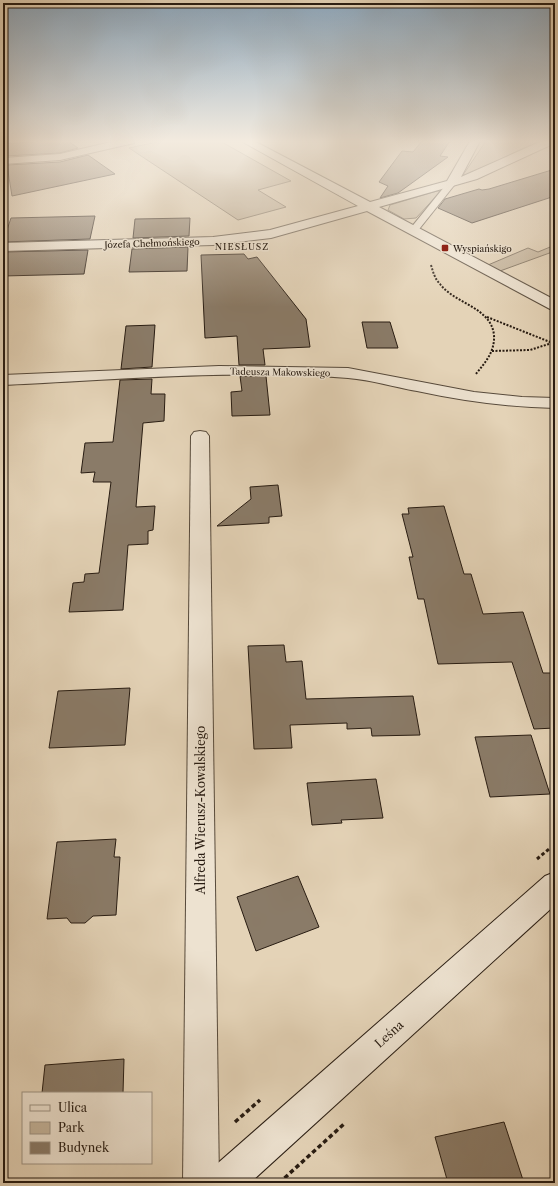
<svg xmlns="http://www.w3.org/2000/svg" width="558" height="1186" viewBox="0 0 558 1186" font-family="'Libre Caslon Text',serif">
  <rect width="100%" height="100%" fill="#e4d3b7"/>
  <filter id="stains"><feTurbulence type="fractalNoise" baseFrequency=".005" numOctaves="4"/><feColorMatrix values="0 0 0 0 .2 0 0 0 0 .09 0 0 0 0 .02 0 0 0 .5 -.17"/></filter>
  <radialGradient id="worn" r=".72"><stop offset=".6" stop-color="#630" stop-opacity="0"/><stop offset="1" stop-color="#630" stop-opacity=".3"/></radialGradient>
  <!-- green -->
  <g fill="#c4b49b" stroke="#766856">
    <path d="M162 141H220L291 181 258 190 286 207 238 220 129 148Z"/>
    <path d="M486 141H539L467 175H463Z"/>
    <path d="M437 191H441L416 218 404 219 388 210 390 205Z"/>
    <path d="M555 245V251L500 271 488 265 528 248 538 252Z"/>
  </g>
  <!-- building -->
  <g fill="#8a7b68" stroke="#281c12">
    <path d="M46 141H68L78 148 60 153 5 156 3 144Z"/>
    <path d="M422 141H450L440 156 448 157 398 193 380 198 388 186 379 182 402 151 413 152Z"/>
    <path d="M88 155 115 174 12 196 7 165 60 162Z"/>
    <path d="M555 169V196L472 223 438 208 445 199 479 189 482 190 489 189Z"/>
    <path d="M95 216 90 239 3 242 11 218Z"/>
    <path d="M190 218 189 236 133 238 135 219Z"/>
    <path d="M188 247 187 271 129 272 132 249Z"/>
    <path d="M88 250 84 274 3 276V252Z"/>
    <path d="M244 254 248 259 257 257 306 319 310 347 263 349 265 365H239L237 336 205 338 201 255Z"/>
    <path d="M362 322H390L398 348H367Z"/>
    <path d="M155 325 152 367 121 369 126 326Z"/>
    <path d="M240 376H266L270 415 232 416 231 392 242 391Z"/>
    <path d="M152 379 151 394H165L164 421 143 423 136 507 155 506 153 530 148 531V544L128 545 123 610 69 612 73 583 84 582 85 574 99 573 111 482H93L95 472 81 473 85 443 113 442 120 380Z"/>
    <path d="M278 485 282 516 269 517V523L217 526 251 499 250 487Z"/>
    <path d="M444 506 464 574H471L483 614 523 612 543 673H555V728L534 729 512 662 438 664 424 599H418L409 557H413L402 514H409L408 508Z"/>
    <path d="M284 645 286 662 302 661 306 699 413 696 420 735 372 736 371 728 347 729V723L290 725 292 748 254 749 248 646Z"/>
    <path d="M130 688 125 745 49 748 58 691Z"/>
    <path d="M531 735 550 794 490 797 475 737Z"/>
    <path d="M376 779 383 818 341 820 342 823 312 825 307 783Z"/>
    <path d="M116 839 114 857H120L116 915 93 916 85 923H71L67 918 47 919 57 842Z"/>
    <path d="M298 876 319 927 256 951 237 897Z"/>
    <path d="M124 1059 123 1093H42L45 1065Z"/>
    <path d="M504 1122 524 1183H448L435 1137Z"/>
  </g>
  <g fill="none" stroke-linecap="round" stroke-linejoin="round">
    <defs>
      <path id="lane" d="M449 181H455L456 183 416 233H410L409 231 410 229Z"/>
      <g id="street">
        <path d="M115 141H135L134 143 60 160 3 164V158L60 154Z"/>
        <path d="M241 141H254L370 202 447 181 470 141H480L461 177 542 141H555V143L477 179 379 207 555 300V310L550 309 367 211 271 238 213 245 3 251V243L213 237 270 230 358 206Z"/>
        <path d="M219 366 348 368 474 392 522 397 555 398V408C508 407 463 401 417 391 394 387 372 380 348 378 235 369 116 380 3 385V375Z"/>
        <path d="M200 431 206 432 209 436 219 1183H183L191 436 194 432Z"/>
      </g>
      <path id="secondary" d="M555 872V905L250 1183H205L210 1170 545 876Z"/>
    </defs>
    <!-- lane casing -->
    <use href="#lane" stroke="#574a3b" stroke-width="2"/>
    <!-- street casing -->
    <use href="#street" stroke="#574a3b" stroke-width="2"/>
    <!-- secondary casing -->
    <use href="#secondary" stroke="#281c12" stroke-width="2"/>
    <!-- path-far2 -->
    <g stroke="#281c12" stroke-width="2" stroke-dasharray="2 1.5" stroke-linecap="butt">
      <path d="M431 265C433 272 435 279 440 284 455 304 491 307 494 335 495 352 485 363 475 375"/>
      <path d="M487 317 555 344"/>
      <path d="M492 351 530 350 552 343"/>
    </g>
    <!-- path-far1 -->
    <path stroke="#281c12" stroke-width="3" stroke-dasharray="3.5 2.5" stroke-linecap="butt" d="M537 859 555 844"/>
    <!-- path -->
    <g stroke="#281c12" stroke-width="3.5" stroke-dasharray="4.5 3" stroke-linecap="butt">
      <path d="M235 1122 260 1100"/>
      <path d="M279 1183 344 1124"/>
    </g>
    <!-- lane -->
    <use href="#lane" fill="#ede2d0" fill-rule="evenodd"/>
    <!-- street -->
    <use href="#street" fill="#ede2d0" fill-rule="evenodd"/>
    <!-- secondary -->
    <use href="#secondary" fill="#ede2d0" fill-rule="evenodd"/>
  </g>
  <!-- sky -->
  <linearGradient id="sky" x2="0" y2="1"><stop stop-color="#8da8be"/><stop offset="0.46" stop-color="#f3ebdf"/><stop offset="1" stop-color="#f3ebdf" stop-opacity="0"/></linearGradient>
  <rect width="558" height="307" fill="url(#sky)"/>
  <!-- markers -->
  <rect fill="#8f2418" stroke="#ede2d0" stroke-width="1.5" x="441" y="244" width="8" height="8" rx="2"/>
  <g text-anchor="middle" dominant-baseline="central" stroke-width="3" stroke-linejoin="round" paint-order="stroke">
    <!-- far-street labels -->
    <g font-size="9" fill="#281c12" stroke="#ede2d0">
      <text transform="translate(152 243) rotate(-2)">Józefa Chełmońskiego</text>
      <text transform="translate(280 372) rotate(1)">Tadeusza Makowskiego</text>
    </g>
    <!-- far-neighbourhood labels -->
    <g font-size="9" letter-spacing="1" fill="#281c12" stroke="#ede2d0">
      <text x="242" y="246">NIESŁUSZ</text>
    </g>
    <!-- far-poi labels -->
    <g font-size="9" fill="#281c12" stroke="#ede2d0" text-anchor="start">
      <text x="453" y="248">Wyspiańskigo</text>
    </g>
    <!-- near-street labels -->
    <g font-size="12" fill="#281c12" stroke="#ede2d0">
      <text transform="translate(200 810) rotate(-90)">Alfreda Wierusz-Kowalskiego</text>
      <text transform="translate(389 1034) rotate(-42)">Leśna</text>
    </g>
  </g>
  <!-- margin -->
  <rect width="558" height="1186" fill="none" stroke="#e4d3b7" stroke-width="16"/>
  <rect x="4" y="4" width="550" height="1178" fill="none" stroke="#281c12" stroke-width="2"/>
  <rect x="8" y="8" width="542" height="1170" fill="none" stroke="#281c12"/>
  <!-- legend -->
  <rect x="22" y="1092" width="130" height="72" fill="#ede2d0" stroke="#9e9384"/>
  <rect x="30" y="1105" width="20" height="6" fill="#ede2d0" stroke="#9e9384"/>
  <text x="58" y="1112" font-size="12" fill="#281c12">Ulica</text>
  <rect x="30" y="1122" width="20" height="12" fill="#c4b49b" stroke="#9e9384"/>
  <text x="58" y="1132" font-size="12" fill="#281c12">Park</text>
  <rect x="30" y="1142" width="20" height="12" fill="#8a7b68" stroke="#9e9384"/>
  <text x="58" y="1152" font-size="12" fill="#281c12">Budynek</text>
  <rect width="100%" height="100%" filter="url(#stains)"/>
  <rect width="100%" height="100%" fill="url(#worn)"/>
</svg>
